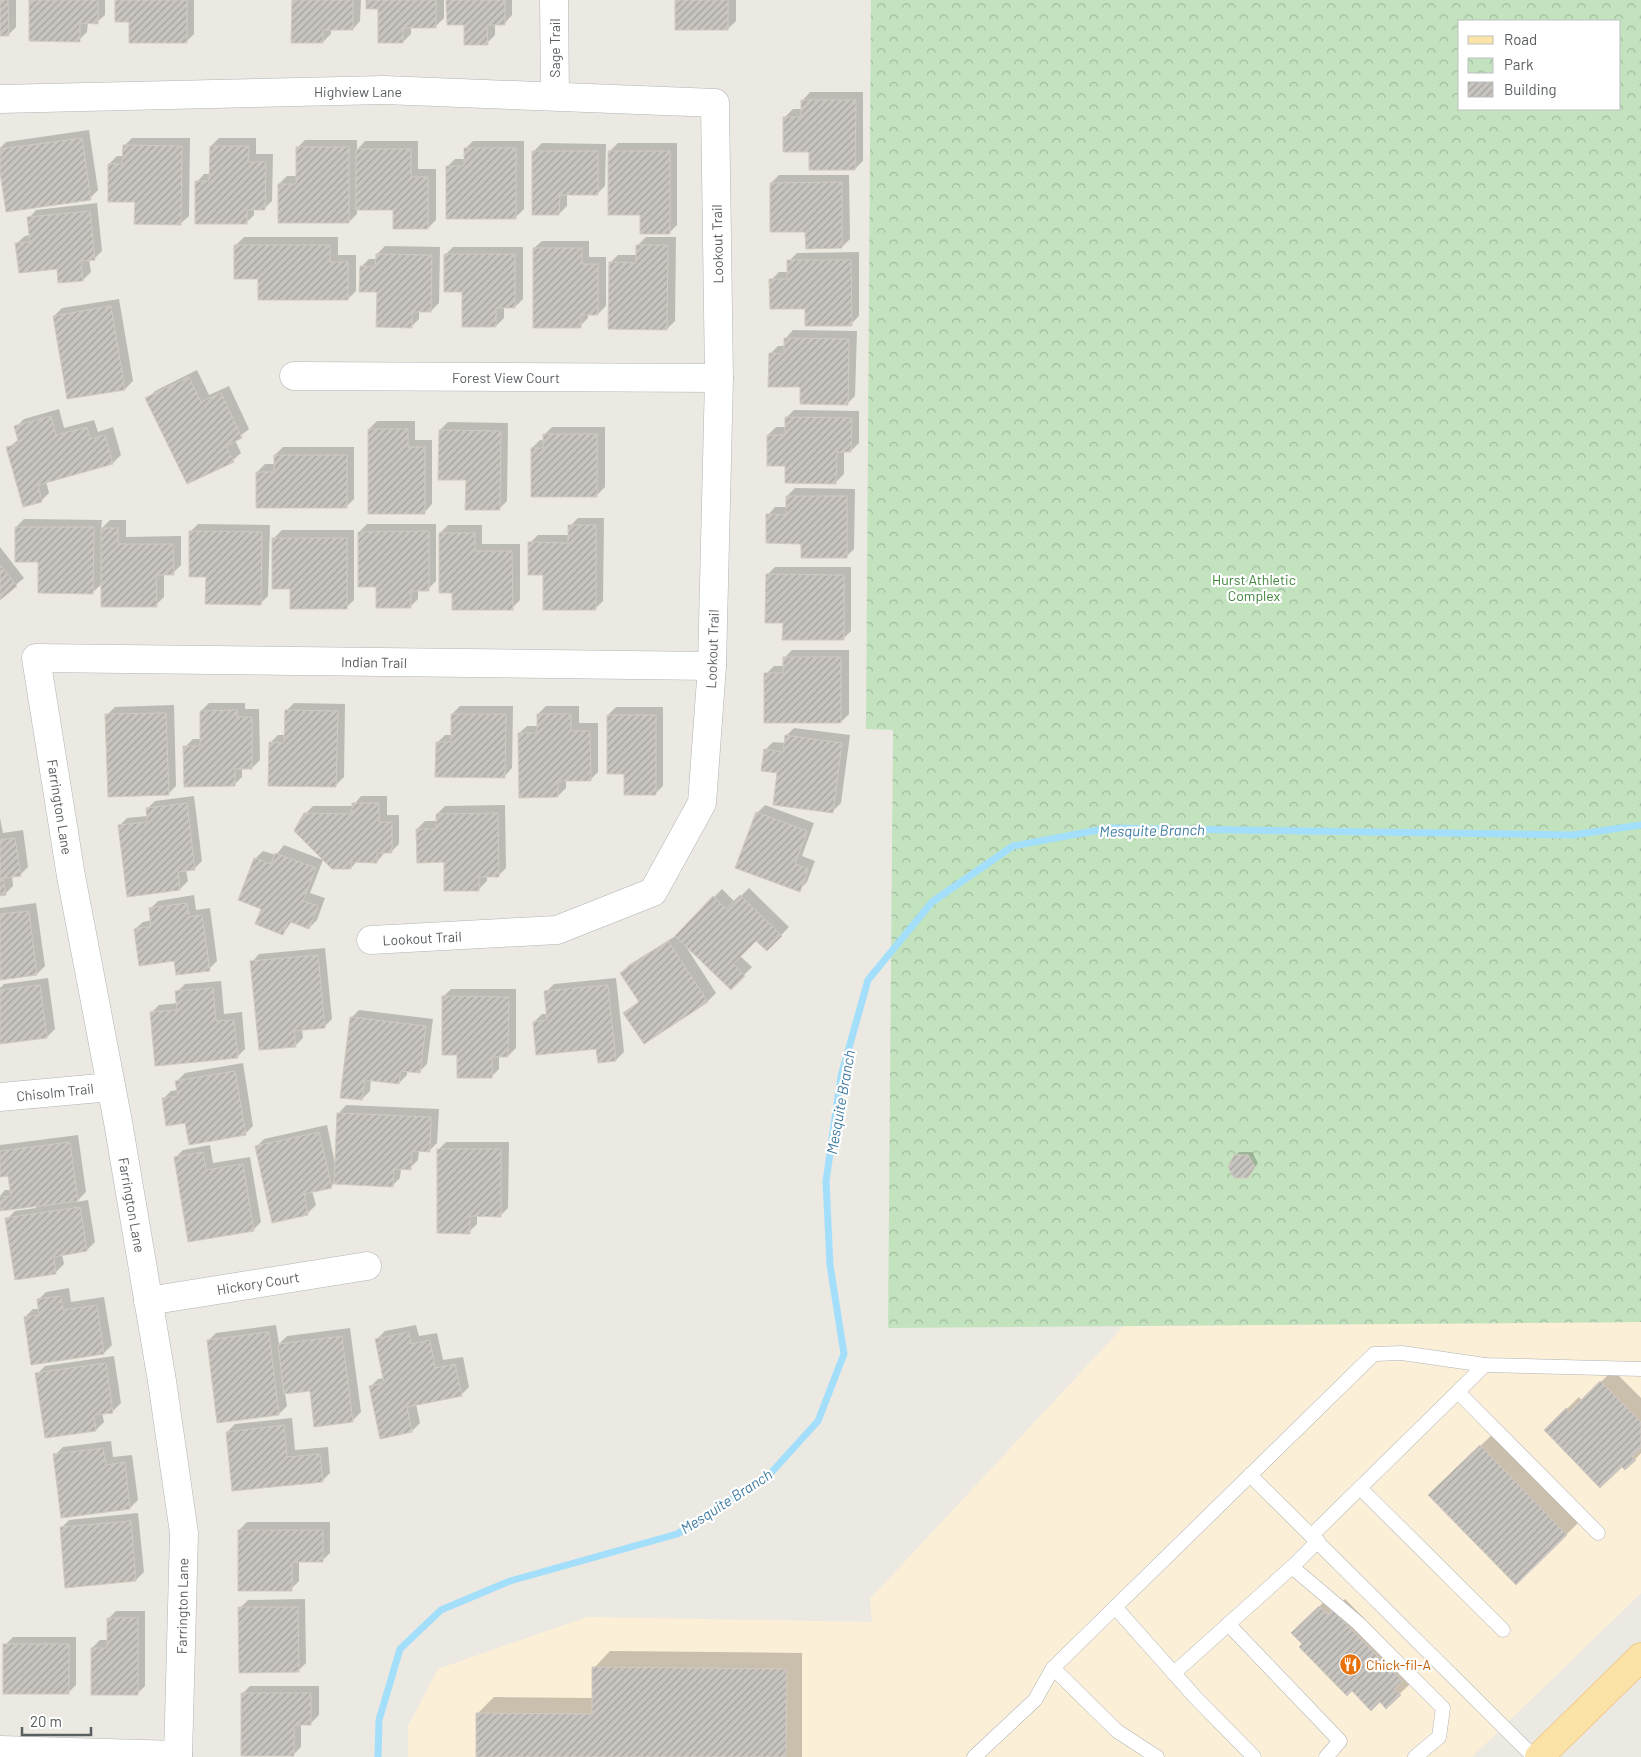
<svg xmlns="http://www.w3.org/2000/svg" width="1641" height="1757" viewBox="0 0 1641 1757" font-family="Barlow,sans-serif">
  <defs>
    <pattern id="park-crowns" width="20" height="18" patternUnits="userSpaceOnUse" patternTransform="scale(1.25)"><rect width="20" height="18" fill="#c3e3bf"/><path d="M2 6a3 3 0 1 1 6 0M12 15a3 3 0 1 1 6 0" fill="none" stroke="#a1bb9f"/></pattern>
    <pattern id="building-hatch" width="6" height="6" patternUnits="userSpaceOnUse" patternTransform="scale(1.25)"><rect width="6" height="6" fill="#c8c4bf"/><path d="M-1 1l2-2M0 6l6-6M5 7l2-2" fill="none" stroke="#a5a29f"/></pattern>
  </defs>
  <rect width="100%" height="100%" fill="#ece9e2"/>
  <!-- commercial -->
  <path fill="#fcefd7" d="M1641 1322V1593L1472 1757H408V1726L438 1669 587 1617 872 1622 870 1599 1124 1326Z"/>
  <!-- park -->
  <path fill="url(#park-crowns)" fill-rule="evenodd" d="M871 0H1641V1322L888 1328 893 730 866 729ZM1460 21H1620V109H1460Z"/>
  <!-- shadow -->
  <g fill="#0003">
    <path d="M0 0H16V27L8 35H0Z"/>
    <path d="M30 0H105V15L97 22H88L87 32 79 40Z"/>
    <path d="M116 0H194V34L186 42 131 21Z"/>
    <path d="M293 0H361L360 21 353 29H331V34L323 42Z"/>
    <path d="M367 0H444V18L436 26H411V34L403 42 380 8Z"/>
    <path d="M448 0H512V15L505 23H495V35L487 43 465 24Z"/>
    <path d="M676 0H736V21L728 29Z"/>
    <path d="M810 92H863V161L855 169 810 150 785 117 793 109H803V100Z"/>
    <path d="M89 130 98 190 90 198 0 164V148L6 142Z"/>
    <path d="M132 138H190L189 216 181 223 136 201 109 164 117 156H124V146Z"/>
    <path d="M219 138H256V154H273L272 201 264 209H254V215L246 223 197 182 204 174H211V146Z"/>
    <path d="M305 140H357V150L365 141H418V169H436V220L428 228 394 209H357V214L349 222 279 184 287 176H297V148Z"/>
    <path d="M473 141H524V209L516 217 447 167 455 159H465V149Z"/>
    <path d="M542 143 606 144 605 186 597 194H567V206L559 214 534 151Z"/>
    <path d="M618 143H677V225L669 233 642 214 610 151Z"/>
    <path d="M779 175H849L850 239 842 247 807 231 771 183Z"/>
    <path d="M97 203 102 251 94 259H89L91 272 83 280 17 243 25 236 30 235 29 218 36 210Z"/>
    <path d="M244 237H338V255H356V291L348 299 259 278 236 245Z"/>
    <path d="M646 237H676L675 321 667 329 610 263 618 255H638V245Z"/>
    <path d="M542 241H589V257H606V306L598 314H588V318L580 326 534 248Z"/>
    <path d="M385 246 440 247 439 303 431 311H419V319L411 327 378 291 361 267 369 259H377V254Z"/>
    <path d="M453 247H523V299L515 307H504V318L496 326 463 290 445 255Z"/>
    <path d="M859 252V316L851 324 806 308 771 280 779 272H789V261L797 253Z"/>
    <path d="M119 299 133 381 125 389 54 316 62 308Z"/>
    <path d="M793 330 857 331 855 396 847 404 802 386 770 354 778 346H785L786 338Z"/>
    <path d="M197 370 209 395 229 386 249 429 235 440 241 453 233 460 147 399 155 391Z"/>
    <path d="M59 409 64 428 94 420 98 432 113 427 121 455 113 463 46 481 49 493 41 501 8 448 19 439 16 427 24 419Z"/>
    <path d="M794 410 859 411V443L851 451H844V474L836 482 786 465 768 435 776 427H786V418Z"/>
    <path d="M377 421H415V440H432V504L425 512 369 429Z"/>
    <path d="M448 422 508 423 507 501 499 509 467 479 440 430Z"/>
    <path d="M552 427H605V487L597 495 532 448 540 440H544V435Z"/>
    <path d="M283 447H354V499L346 507 257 472 265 464H275V455Z"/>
    <path d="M795 488 855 489 854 549 846 557 803 543 768 515 775 507H787V496Z"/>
    <path d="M578 518H604L603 601 595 609 544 573 530 543 538 535H570V526Z"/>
    <path d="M24 519 102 520 101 529 110 520H126V537L181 536V565L173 573H164V597L156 605 103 583 93 592 39 561 16 527Z"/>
    <path d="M198 524 270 525 268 596 260 604 207 576 190 532Z"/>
    <path d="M367 524H436V581L428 589H418V599L410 607 377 586 359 532Z"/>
    <path d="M448 525H482V544H520V600L512 608 454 592 440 533Z"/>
    <path d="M282 530H354V600L346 608 291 588 274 538Z"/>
    <path d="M0 547 24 578 0 598Z"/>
    <path d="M775 567H851V631L843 639 784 622 767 575Z"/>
    <path d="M792 650H849V714L841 722 766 674 774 666H784V658Z"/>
    <path d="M209 703H245V709H259L260 760 252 768H242V777L234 785 185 747 193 739H201V711Z"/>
    <path d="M294 703 345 704 344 777 336 785 270 743 278 735H286V711Z"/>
    <path d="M174 705 176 786 168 794 107 715 115 707Z"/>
    <path d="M460 706H513L512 768 505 776 437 743 445 735H452V714Z"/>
    <path d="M546 706H579V723H598V772L590 780H566V788L558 796 519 733 527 726H538V714Z"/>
    <path d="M616 707H663V786L655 794 625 773 608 715Z"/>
    <path d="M794 728 850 735 841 803 833 811 779 772 765 750 773 742 785 743 786 736Z"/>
    <path d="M194 796 202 861 194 869 186 870 188 881 180 889 119 826 127 818 148 816 147 809 155 801Z"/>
    <path d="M361 796H387V815H399V844L391 852H385L377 862 357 861 351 868 305 814 313 806H353Z"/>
    <path d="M505 805 506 868 498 876H487V881L479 889 445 861 417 829 425 821H437V814L445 806Z"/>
    <path d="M765 805 814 823 802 856 815 861 807 882 799 890 757 813Z"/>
    <path d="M0 818 3 833 23 830 28 867 20 875 12 876 13 886 5 894 0 895Z"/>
    <path d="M284 845 323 860 310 893 325 898 317 920 309 928 292 921 283 934 255 859 263 851 276 855Z"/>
    <path d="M749 888 789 927 767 950 756 939 740 956 752 967 731 988 683 942 716 993 708 1001 644 1043 625 1013 640 1001 621 973 629 965 677 935 722 889 735 902Z"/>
    <path d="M194 895 196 910 210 908 217 961 209 969 175 960 135 929 143 922 152 920 150 909 158 901Z"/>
    <path d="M36 903 45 966 37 974 0 979V908Z"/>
    <path d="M325 948 332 1019 324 1027 302 1029 303 1038 295 1046 252 962 259 954Z"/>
    <path d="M48 978 55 1029 47 1037 0 1043V988L4 984Z"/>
    <path d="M616 978 624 1052 616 1060 597 1047 534 1022 542 1014H548L546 992 554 984Z"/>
    <path d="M221 981 224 1014 242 1012 245 1049 237 1057 151 1013 159 1005 178 1003 177 992 185 984Z"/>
    <path d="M451 989H516V1048L508 1056H499V1069L491 1077 458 1054 443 997Z"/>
    <path d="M359 1010 433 1019 427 1064 419 1072 407 1070V1075L399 1083 371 1079 370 1091 362 1099 351 1018Z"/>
    <path d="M243 1063 253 1126 245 1134 186 1122 163 1099 171 1091 178 1090 177 1081 185 1073Z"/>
    <path d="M346 1105 439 1109 437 1143 429 1151 419 1150 418 1160 410 1168H401L400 1178 392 1186 334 1183 331 1187 312 1191 316 1205 308 1213 273 1221 256 1147 264 1139 327 1125 335 1164 339 1113Z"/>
    <path d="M78 1135 86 1192 76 1202 88 1200 95 1242 87 1250 62 1254 64 1264 56 1272 16 1279 7 1219 15 1211 36 1208V1205L0 1210V1196L5 1190H11L9 1174 0 1176V1145Z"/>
    <path d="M446 1142H509L508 1208 500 1216 477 1215V1224L469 1232 438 1150Z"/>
    <path d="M210 1145 213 1163 250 1157 261 1222 253 1230 175 1158 183 1150Z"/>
    <path d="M1239 1152H1252L1258 1163 1251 1173 1235 1156Z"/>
    <path d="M69 1288 71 1302 104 1297 112 1345 104 1353 25 1317 33 1309H39L38 1300 46 1292Z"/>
    <path d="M276 1325 279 1344 287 1336 350 1328 361 1412 353 1420 311 1390 285 1393 287 1406 279 1414 208 1341 216 1333Z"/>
    <path d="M416 1325 419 1336 437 1333 443 1360 463 1357 469 1387 461 1395 416 1404 420 1423 412 1431 370 1387 378 1379 384 1378 377 1339 385 1331Z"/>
    <path d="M114 1356 121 1403 113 1411 102 1413 104 1422 96 1430 37 1374 45 1366Z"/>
    <path d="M1613 1370 1641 1398V1453L1626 1469 1545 1430 1579 1397 1582 1401Z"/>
    <path d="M292 1418 295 1450 328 1447 330 1473 322 1481 227 1432 235 1424Z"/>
    <path d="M1497 1430 1583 1518 1566 1535 1446 1479Z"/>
    <path d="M111 1441 113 1457 132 1455 138 1500 130 1508 55 1455 63 1447Z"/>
    <path d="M138 1513 144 1572 136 1580 61 1528 69 1520Z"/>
    <path d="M247 1522H330V1553L322 1561H299V1581L291 1589 239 1530Z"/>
    <path d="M1332 1594 1341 1603 1345 1599 1413 1668 1405 1676 1412 1682 1386 1707 1380 1700 1352 1689 1292 1633Z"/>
    <path d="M305 1599 306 1663 298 1671 240 1608 248 1600Z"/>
    <path d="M116 1611H145V1686L137 1694 92 1648 100 1640H108V1619Z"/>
    <path d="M13 1637H76V1685L68 1693 5 1645Z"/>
    <path d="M610 1651 802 1653V1757H477V1714L494 1697 593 1698 594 1668Z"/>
    <path d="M250 1686H319V1715L311 1723H301V1747L293 1755 242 1694Z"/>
  </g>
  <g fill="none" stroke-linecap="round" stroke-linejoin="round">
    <!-- stream -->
    <path stroke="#a3dffb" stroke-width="7" d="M378 1757 379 1720 400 1649 441 1610 510 1581 677 1534 769 1475 818 1421 844 1354 830 1265 826 1181 841 1076 868 980 932 902 1013 846 1109 828 1573 835 1641 825"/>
  </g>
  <!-- building -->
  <g fill="url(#building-hatch)" stroke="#d1cac0">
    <path d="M0 0H8L9 36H0Z"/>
    <path d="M29 0H98V24L80 23V42L29 41Z"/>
    <path d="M115 0H187V43H129V22H115Z"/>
    <path d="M292 0H353V30H323V43H291Z"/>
    <path d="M366 0H436V28H403V43H378V9H366Z"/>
    <path d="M446 0H505V25H487L488 45H464V25H447Z"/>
    <rect x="675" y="0" width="53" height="30"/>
    <path d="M801 100H856L855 170H809V152H783V117H801Z"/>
    <path d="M82 138 91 200 6 212 0 172V149Z"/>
    <path d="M123 145 182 146 181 225 134 224 135 202H108V164H122Z"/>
    <path d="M210 146H249L248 162H266L265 210H247V224H195V181H209Z"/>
    <path d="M296 147H349V223H278V184H296Z"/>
    <path d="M464 148H516V219H446V166H464Z"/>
    <path d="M356 149H411V177H428V229H393V210H356Z"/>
    <path d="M532 151H598V195H560L559 215H532Z"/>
    <path d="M608 151H670V234H640V215H608Z"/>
    <path d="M842 182V248L806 249 805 232H770V183Z"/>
    <path d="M90 211 95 260 81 261 83 281 58 283 57 269 19 273 15 243 30 242 27 217Z"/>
    <path d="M234 245H330V262H348V300H258V279H234Z"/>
    <path d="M636 245H668L667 330 608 329 609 262 636 263Z"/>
    <path d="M533 248H582V264H598V315H581V328H533Z"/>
    <path d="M376 254 432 255 431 312H412V328L376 327 377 292H359L360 266 375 267Z"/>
    <path d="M444 254H515V308H496V327H462V292H444Z"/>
    <path d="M787 260H851L852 326H805V309H770L769 279H787Z"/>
    <path d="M111 306 125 390 67 399 53 316Z"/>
    <path d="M784 338 849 339 848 405 800 404V387H768L769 353 784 354Z"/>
    <path d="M189 377 201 402 221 393 242 438 226 446 234 462 187 484 145 398Z"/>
    <path d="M51 416 56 435 87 427 90 439 105 435 113 464 38 485 42 502 23 507 6 447 19 444 14 426Z"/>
    <path d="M785 417 852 418 851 452H837L836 484 785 483V466H767V435H785Z"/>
    <path d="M368 429H408V447H425V514H368Z"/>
    <path d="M439 430 501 431 500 510H465L466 480H438Z"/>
    <path d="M543 434H597V497H531V448H543Z"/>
    <path d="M274 455H347V508H256V472H274Z"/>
    <path d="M786 496H847V558H801V544L766 543V514L786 515Z"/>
    <path d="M568 525H596V610H543V575H528V542L568 543Z"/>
    <path d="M15 527H94L93 594 38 593V562H15Z"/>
    <path d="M101 528H118V544H173L174 575H156L157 607H101Z"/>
    <path d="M189 531 262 532 261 605 205 604 206 577H189Z"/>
    <path d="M429 531V591H411V608H376V587H358V532Z"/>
    <path d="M439 533H475V551H512L513 610H452V593H439Z"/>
    <path d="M272 538H347V609H290V589H272Z"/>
    <path d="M0 565 17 586 0 600Z"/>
    <path d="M766 574 844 575V640H782L783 623H765Z"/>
    <path d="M783 657H841V723H764V673H783Z"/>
    <path d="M237 710V717H252V769H235V786L184 787 183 746H200V711Z"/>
    <path d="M285 710 338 711 336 787 268 786 269 742 284 743Z"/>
    <path d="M166 713 169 795 108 797 105 714Z"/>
    <path d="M451 714H506L505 778 435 777 436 742H451Z"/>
    <path d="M537 714H571V731H590L591 781H558V797L519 798 518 733H537Z"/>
    <path d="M607 715H656V795H624V774H607Z"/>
    <path d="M785 735 842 743 833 813 773 805 777 773 761 771 764 749 783 752Z"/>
    <path d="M187 803 195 870 178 872 180 890 127 897 118 825 147 822 146 808Z"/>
    <path d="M352 803H379V822H392V853H377V863L351 862V869H332L294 831 304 813 352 814Z"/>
    <path d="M756 812 807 831 795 864 808 869 800 892 735 868Z"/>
    <path d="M498 813 499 877H479V891H444V862L417 863 416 829H436V814Z"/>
    <path d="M15 838 21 876 3 878 6 895 0 896V840Z"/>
    <path d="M275 853 316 868 303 901 318 906 309 929 288 921 283 935 255 924 261 909 238 900 254 858 271 864Z"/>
    <path d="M740 895 782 936 767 951 756 941 733 964 745 976 731 990 675 936 713 896 726 909Z"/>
    <path d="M187 903 189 917 202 915 210 971 176 975 174 961 139 966 134 929 151 926 149 908Z"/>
    <path d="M29 911 37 975 0 980V914Z"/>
    <path d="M668 941 708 1002 644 1044 623 1013 639 1002 620 973Z"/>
    <path d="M318 955 325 1028 294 1031 296 1047 259 1050 250 961Z"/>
    <path d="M40 985 47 1038 0 1044V990Z"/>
    <path d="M608 985 616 1061 598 1063 596 1049 536 1055 533 1022 547 1020 544 991Z"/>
    <path d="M213 988 216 1021 234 1020 238 1058 155 1066 150 1012 177 1010 175 991Z"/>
    <path d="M442 996 509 997 508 1057H492V1078H457V1055H442Z"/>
    <path d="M350 1017 426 1026 420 1073 401 1071 399 1084 365 1080 362 1100 340 1098Z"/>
    <path d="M235 1071 246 1135 189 1145 185 1123 166 1126 162 1098 178 1096 175 1081Z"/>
    <path d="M337 1113 431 1117 430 1152 412 1151 411 1170 394 1169 393 1187 334 1184Z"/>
    <path d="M319 1132 332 1188 304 1194 308 1215 272 1223 255 1146Z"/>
    <path d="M70 1142 78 1201 0 1211V1197L11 1196 8 1176 0 1177V1151Z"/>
    <path d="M437 1149H501V1217L470 1216V1234L437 1233Z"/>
    <path d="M203 1152 206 1170 243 1164 254 1231 188 1242 174 1157Z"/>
    <path d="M1234 1155H1248L1255 1167 1248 1178H1234L1228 1167Z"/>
    <path d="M80 1207 87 1251 54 1257 56 1274 15 1280 5 1218Z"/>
    <path d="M61 1296 63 1310 97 1305 104 1354 31 1365 24 1317 39 1315 37 1299Z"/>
    <path d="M269 1332 279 1415 217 1423 207 1340Z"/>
    <path d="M409 1332 411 1344 430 1340 435 1368 455 1364 462 1396 407 1407 412 1432 380 1439 369 1386 384 1383 375 1339Z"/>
    <path d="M342 1336 353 1422 314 1427 310 1391 284 1394 278 1344Z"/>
    <path d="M106 1363 113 1413 94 1415 96 1431 45 1438 35 1373Z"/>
    <path d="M1600 1381 1641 1422V1448L1632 1457 1636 1460 1625 1470 1622 1467 1600 1488 1544 1430 1566 1408 1569 1412Z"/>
    <path d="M284 1425 287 1457 320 1454 323 1482 232 1491 226 1432Z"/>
    <path d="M1480 1445 1567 1535 1516 1585 1428 1495Z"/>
    <path d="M103 1448 106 1465 125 1462 130 1509 61 1518 53 1454Z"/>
    <path d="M131 1521 136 1581 65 1588 60 1527Z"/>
    <path d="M238 1530H323V1562H292V1591H238Z"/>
    <path d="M1319 1606 1328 1615 1332 1610 1402 1681 1394 1689 1401 1695 1386 1709 1380 1702 1371 1711 1352 1691 1347 1696 1299 1647 1302 1644 1291 1633Z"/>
    <path d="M238 1607H298L299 1672 239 1673Z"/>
    <path d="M107 1618H138V1695H91V1648H107Z"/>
    <rect x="3" y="1644" width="66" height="50"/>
    <path d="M592 1667 787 1669 786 1757H476V1713L592 1714Z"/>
    <path d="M241 1693H311V1725H294V1756H241Z"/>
  </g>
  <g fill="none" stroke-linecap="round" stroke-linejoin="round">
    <defs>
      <g id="service">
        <path d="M1458 1392 1598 1533"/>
        <path d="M1250 1475 1534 1757"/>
        <path d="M1360 1488 1503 1630"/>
        <path d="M1312 1535 1485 1365"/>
        <path d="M1318 1541 1292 1567 1358 1623 1443 1708 1439 1737 1415 1757"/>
        <path d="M1115 1607 1195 1697 1254 1757"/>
        <path d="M1228 1624 1340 1741 1326 1757"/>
        <path d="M1174 1673 1292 1567"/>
        <path d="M974 1757 1035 1700 1053 1668"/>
        <path d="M1157 1757 1117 1731 1053 1668 1374 1354 1402 1353 1485 1365 1641 1369"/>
      </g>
      <g id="minor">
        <path d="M554 0 555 96"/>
        <path d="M0 99 384 90 715 103 719 378 712 666 702 803 653 892 557 930 371 940"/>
        <path d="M294 376 719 378"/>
        <path d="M0 1097 111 1087"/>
        <path d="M148 1301 367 1266"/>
        <path d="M0 1750 178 1755"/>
        <path d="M178 1757 184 1533 162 1381 118 1122 71 876 36 658 712 666"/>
      </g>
      <path id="primary" d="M1539 1757 1641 1657"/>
    </defs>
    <!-- service casing -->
    <use href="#service" stroke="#afb3b7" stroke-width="15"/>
    <!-- minor casing -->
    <use href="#minor" stroke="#afb3b7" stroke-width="29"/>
    <!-- primary casing -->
    <use href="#primary" stroke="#eab15d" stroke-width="29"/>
    <!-- service -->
    <use href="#service" stroke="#fff" stroke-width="14"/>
    <!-- minor -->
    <use href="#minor" stroke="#fff" stroke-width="28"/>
    <!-- primary -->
    <use href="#primary" stroke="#fbe3a8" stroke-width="28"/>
  </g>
  <!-- icons -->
  <defs>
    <symbol id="restaurant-disc" viewBox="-11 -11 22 22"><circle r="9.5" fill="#e8710a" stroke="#fff"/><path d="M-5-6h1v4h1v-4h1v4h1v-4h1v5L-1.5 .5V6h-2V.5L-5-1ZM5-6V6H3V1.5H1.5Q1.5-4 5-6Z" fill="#fff"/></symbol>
  </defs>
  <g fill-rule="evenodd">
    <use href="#restaurant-disc" x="1338" y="1652" width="25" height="25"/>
  </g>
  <g text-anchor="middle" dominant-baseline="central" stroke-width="4.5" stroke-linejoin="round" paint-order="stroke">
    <!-- street labels -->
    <g font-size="14" fill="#5a5f62" stroke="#fff">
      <text transform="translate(554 48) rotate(-90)">Sage Trail</text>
      <text x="358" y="91">Highview Lane</text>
      <text transform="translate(717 244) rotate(-91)">Lookout Trail</text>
      <text x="506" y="377">Forest View Court</text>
      <text transform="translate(712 649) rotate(-88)">Lookout Trail</text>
      <text transform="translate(374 662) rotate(1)">Indian Trail</text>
      <text transform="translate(60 807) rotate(81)">Farrington Lane</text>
      <text transform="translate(422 938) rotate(-3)">Lookout Trail</text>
      <text transform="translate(55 1092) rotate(-6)">Chisolm Trail</text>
      <text transform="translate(132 1205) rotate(80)">Farrington Lane</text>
      <text transform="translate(258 1283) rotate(-9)">Hickory Court</text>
      <text transform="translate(182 1606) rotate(-89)">Farrington Lane</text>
    </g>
    <!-- park labels -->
    <g font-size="14" fill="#3e8339" stroke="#fff">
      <text x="1254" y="579">Hurst Athletic<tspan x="1254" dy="16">Complex</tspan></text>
    </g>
    <!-- food labels -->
    <g font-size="14" fill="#c56008" stroke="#fff" text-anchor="start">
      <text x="1366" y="1664">Chick-fil-A</text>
    </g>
    <!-- water labels -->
    <g font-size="15" font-style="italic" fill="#407ca3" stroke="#fff">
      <text transform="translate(1152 830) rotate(-1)">Mesquite Branch</text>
      <text transform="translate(840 1102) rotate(-80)">Mesquite Branch</text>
      <text transform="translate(726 1501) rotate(-33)">Mesquite Branch</text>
    </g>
  </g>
  <!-- legend -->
  <rect x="1458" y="20" width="162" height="90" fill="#ffffff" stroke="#bdbfc0"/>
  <rect x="1468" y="36" width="25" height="8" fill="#fbe3a8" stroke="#bdbfc0"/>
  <text x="1504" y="45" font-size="15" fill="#5a5f62">Road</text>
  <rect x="1468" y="58" width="25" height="15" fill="url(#park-crowns)" stroke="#bdbfc0"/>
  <text x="1504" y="70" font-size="15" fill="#5a5f62">Park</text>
  <rect x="1468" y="82" width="25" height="15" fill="url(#building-hatch)" stroke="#bdbfc0"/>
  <text x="1504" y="95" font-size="15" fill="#5a5f62">Building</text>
  <!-- scale -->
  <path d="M22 1727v8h69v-8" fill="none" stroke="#5a5f62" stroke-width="2.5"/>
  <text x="30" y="1727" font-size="15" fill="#5a5f62" stroke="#ffffff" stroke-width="4" paint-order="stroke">20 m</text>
</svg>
